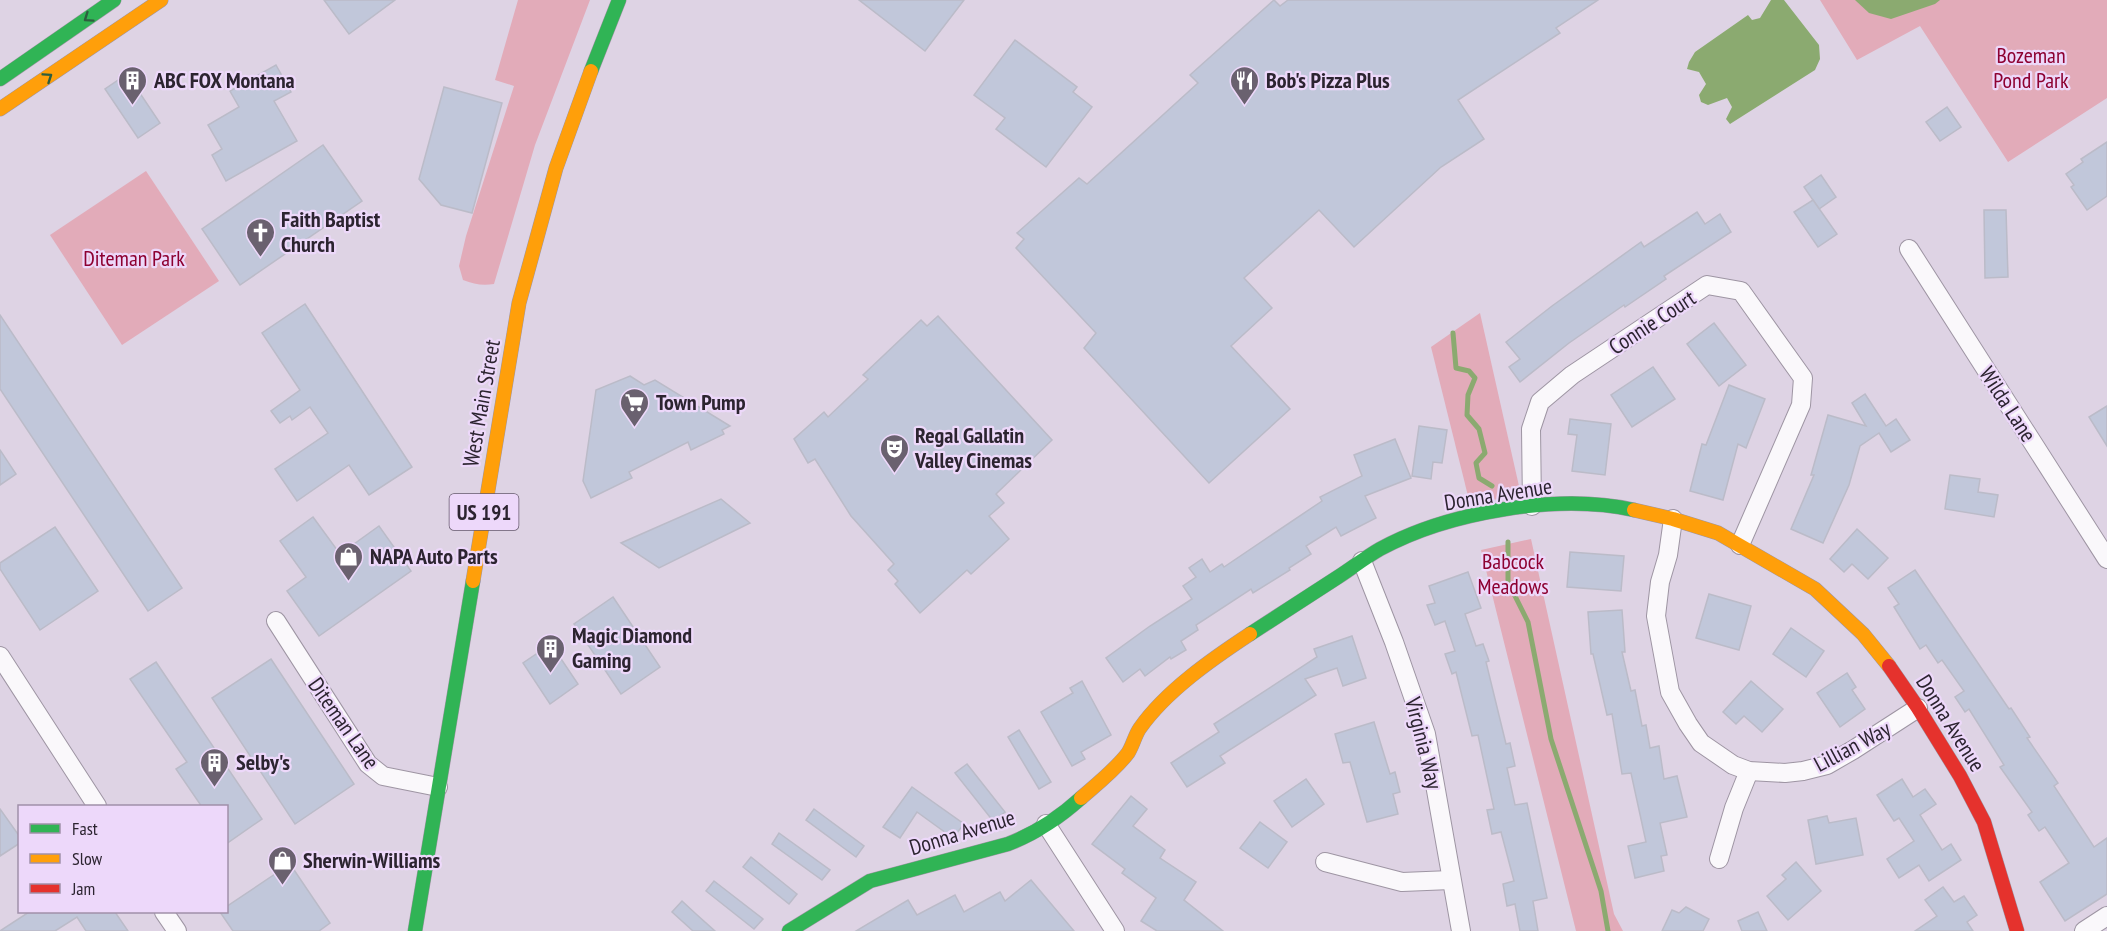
<svg xmlns="http://www.w3.org/2000/svg" width="2107" height="931" viewBox="0 0 2107 931" font-family="'PT Sans Narrow',sans-serif">
  <rect width="100%" height="100%" fill="#ded3e4"/>
  <!-- green -->
  <g fill="#e2abb9">
    <path d="M518 0H590L535 145 494 284C482 286 474 284 463 280L459 266 466 236 514 86 495 80Z"/>
    <path d="M1820 0H2107V98L2008 162 1920 26 1857 60Z"/>
    <path d="M146 171 219 281 122 345 50 235Z"/>
    <path d="M1480 313 1521 495 1470 504 1431 347Z"/>
    <path d="M1531 539 1614 914 1623 931H1576L1481 550Z"/>
  </g>
  <!-- water -->
  <g fill="#8baa70">
    <path d="M1771 0H1784L1819 45 1820 59 1815 70 1730 124 1726 119 1732 107 1727 98 1708 105 1701 102 1699 95 1706 84 1699 72 1687 69 1689 62 1695 52 1748 15 1752 20 1760 18Z"/>
    <path d="M1855 0H1940L1935 4 1891 19 1869 13Z"/>
  </g>
  <g fill="none" stroke-linecap="round" stroke-linejoin="round">
    <!-- stream -->
    <g stroke="#8baa70" stroke-width="5">
      <path d="M1453 333 1456 368 1469 371 1475 378 1468 395 1467 415 1479 429 1485 453 1476 463 1479 478 1492 486"/>
      <path d="M1508 542V582L1528 622 1551 739 1601 891 1608 931"/>
    </g>
  </g>
  <!-- building -->
  <g fill="#c1c7da" stroke="#bbbbc8" stroke-width="1.5">
    <path d="M324 0H395L349 34Z"/>
    <path d="M859 0H964L925 51Z"/>
    <path d="M1274 0 1280 6 1288 0H1598L1556 28 1560 33 1458 100 1484 139 1441 167 1354 247 1319 210 1244 278 1272 308 1231 346 1290 409 1209 483 1084 348 1096 333 1016 248 1024 239 1017 233 1079 178 1087 184 1198 83 1190 75Z"/>
    <path d="M1015 40 1077 87 1073 92 1092 107 1046 167 996 129 1005 118 974 95Z"/>
    <path d="M276 65 291 92 274 101 297 141 226 181 212 155 222 149 208 125 239 107 230 91Z"/>
    <path d="M127 74 160 123 138 138 105 89Z"/>
    <path d="M444 87 502 103 472 213 441 205 419 179Z"/>
    <path d="M1947 107 1961 127 1940 141 1926 122Z"/>
    <path d="M2107 142V196L2087 210 2071 187 2074 185 2066 174 2083 162 2081 159Z"/>
    <path d="M323 145 362 201 240 285 202 229Z"/>
    <path d="M1821 175 1836 197 1819 209 1804 187Z"/>
    <path d="M1813 200 1837 234 1818 247 1794 212Z"/>
    <path d="M1984 210H2006L2008 277 1985 278Z"/>
    <path d="M1697 212 1705 224 1720 214 1731 232 1664 276 1666 279 1625 307 1624 305 1569 343 1520 382 1509 367 1520 359 1506 342 1552 306 1641 242 1644 247Z"/>
    <path d="M305 304 412 467 369 495 349 465 297 501 275 469 328 433 310 407 292 420 290 416 280 423 271 411 300 390 262 333Z"/>
    <path d="M0 315 182 588 148 611 0 389Z"/>
    <path d="M938 316 1052 440 996 494 1004 503 989 516 1009 539 971 574 967 570 920 613 895 584 898 581 888 570 894 564 851 516 815 459 808 463 794 439 824 412 828 417 868 379 863 375 921 320 927 326Z"/>
    <path d="M1714 323 1746 365 1719 386 1687 344Z"/>
    <path d="M1653 367 1675 399 1632 427 1611 395Z"/>
    <path d="M630 376 644 385 655 380 730 426 722 430 724 434 691 450 688 442 629 472 632 478 591 498 583 481 596 390Z"/>
    <path d="M1729 385 1765 399 1746 448 1738 444 1723 500 1690 491 1702 444 1706 445Z"/>
    <path d="M1865 394 1886 426 1896 419 1910 440 1891 452 1879 433 1860 446 1849 485 1823 543 1791 529 1814 475H1811L1828 415 1866 426 1852 403Z"/>
    <path d="M2107 406V446L2089 417Z"/>
    <path d="M1570 419 1611 424 1605 475 1572 471 1577 435 1568 434Z"/>
    <path d="M1419 426 1447 430 1442 463 1433 462 1431 479 1412 476Z"/>
    <path d="M1395 439 1411 478 1365 496 1376 518 1341 536 1336 527 1306 546 1311 554 1289 568 1290 570 1253 593 1251 589 1196 625 1198 630 1181 641 1186 650 1171 659 1170 657 1145 676 1140 669 1123 682 1106 658 1150 626 1192 599 1183 586 1196 577 1189 568 1202 559 1210 572 1222 564 1224 567 1322 501 1320 497 1362 476 1354 455Z"/>
    <path d="M0 450 16 474 0 485Z"/>
    <path d="M1950 475 1980 479 1978 492 1998 495 1994 517 1945 509Z"/>
    <path d="M721 499 750 523 659 568 621 543Z"/>
    <path d="M313 517 340 554 379 526 411 571 319 636 287 591 306 577 280 541Z"/>
    <path d="M55 527 98 591 40 630 0 569V563Z"/>
    <path d="M1857 529 1888 558 1868 579 1852 564 1844 572 1830 559Z"/>
    <path d="M1570 552 1624 556 1621 591 1567 587Z"/>
    <path d="M1915 570 2009 709 2011 708 2030 737 2027 738 2058 783 2054 786 2094 847 2107 838V894L2065 921 2040 882 2069 863 2045 827 2039 831 2028 815 2032 812 2000 767 2004 765 1969 709 1965 712 1955 697 1964 691 1942 660 1938 663 1926 645 1920 649 1894 607 1899 604 1888 588Z"/>
    <path d="M1468 572 1481 608 1465 614 1476 646 1483 644 1489 661 1486 662 1506 744 1510 743 1515 766 1507 768 1515 805 1527 803 1547 898 1533 901 1538 931H1520L1515 904 1507 906 1503 884 1514 881 1501 832 1492 834 1487 810 1494 809 1478 735 1472 736 1456 672 1452 674 1445 654 1455 651 1445 621 1435 625 1427 605 1435 603 1429 586Z"/>
    <path d="M1709 594 1751 606 1739 650 1696 638Z"/>
    <path d="M613 597 660 667 621 694 574 624Z"/>
    <path d="M1622 610 1625 652H1622L1631 691 1635 690 1642 726 1646 725 1650 748 1659 746 1664 779 1677 776 1687 817 1660 823 1667 855 1661 856 1664 871 1635 878 1628 846 1646 842 1631 773 1622 774 1612 714 1607 715 1593 654H1591L1588 612Z"/>
    <path d="M1791 628 1824 651 1806 677 1773 654Z"/>
    <path d="M1352 636 1366 678 1343 686 1337 668 1305 679 1316 695 1220 756 1225 763 1187 787 1171 763 1219 732 1214 724 1317 657 1314 649Z"/>
    <path d="M551 644 578 684 550 704 523 663Z"/>
    <path d="M271 659 354 784 295 824 212 698Z"/>
    <path d="M156 662 262 819 226 844V807H202L176 769 187 762 130 679Z"/>
    <path d="M1847 673 1856 687 1852 690 1865 709 1840 727 1817 693Z"/>
    <path d="M1082 681 1111 735 1081 752 1085 759 1072 766 1041 712 1073 693 1070 688Z"/>
    <path d="M1751 681 1783 709 1762 732 1744 716 1736 724 1723 712Z"/>
    <path d="M1374 722 1390 774 1395 772 1400 792 1393 794 1398 814 1367 822 1350 762 1343 763 1335 734Z"/>
    <path d="M1019 730 1051 782 1039 789 1008 737Z"/>
    <path d="M967 764 1005 812 993 821 955 773Z"/>
    <path d="M1306 779 1324 804 1292 827 1274 801Z"/>
    <path d="M1902 779 1913 797 1925 789 1936 804 1920 815 1942 850 1951 844 1961 860 1929 881 1919 865 1899 878 1887 859 1914 841 1899 818 1894 821 1877 795Z"/>
    <path d="M912 787 964 824 953 838 917 812 900 838 883 827Z"/>
    <path d="M1131 796 1147 809 1133 826 1165 850 1160 858 1196 882 1184 900 1223 931H1157L1141 921 1156 898 1122 873 1125 869 1092 844Z"/>
    <path d="M0 809 20 837V843L0 856Z"/>
    <path d="M814 809 864 846 856 857 806 820Z"/>
    <path d="M1827 816 1829 823 1856 818 1863 855 1816 864 1808 820Z"/>
    <path d="M1260 822 1287 842 1268 868 1240 848Z"/>
    <path d="M779 833 830 870 822 880 772 844Z"/>
    <path d="M751 857 797 894 789 904 743 867Z"/>
    <path d="M1796 862 1821 891 1788 920 1767 896 1786 879 1782 875Z"/>
    <path d="M290 864 330 923 319 931H233L220 912H226V907Z"/>
    <path d="M1031 880 1074 931H856L908 900 917 915 955 895 964 912 1000 892 1005 901Z"/>
    <path d="M714 881 763 919 754 929 706 891Z"/>
    <path d="M1943 887 1954 902 1964 896 1977 915 1967 922 1973 931H1915L1937 916 1925 900Z"/>
    <path d="M682 901 696 914 715 931H693L672 912Z"/>
    <path d="M1686 907 1709 919 1703 931H1662L1672 910 1679 913Z"/>
    <path d="M29 912H115L128 931H86L77 917 55 931H0Z"/>
    <path d="M1758 912 1767 931H1742L1738 921Z"/>
  </g>
  <g fill="none" stroke-linecap="round" stroke-linejoin="round">
    <defs>
      <g id="street">
        <path d="M1909 249 2107 559"/>
        <path d="M1532 506 1531 429 1540 402 1572 375 1707 285 1741 291 1803 378 1801 405 1740 545"/>
        <path d="M1673 519 1668 555 1660 582 1656 616 1670 692 1688 724 1701 743 1733 765 1749 771 1785 773 1803 771 1827 765 1853 750 1918 708"/>
        <path d="M1362 561 1394 642 1426 734 1461 931"/>
        <path d="M276 621 368 764 383 776 438 787"/>
        <path d="M0 656 97 806"/>
        <path d="M1046 824 1115 931"/>
        <path d="M1719 859 1734 808 1749 771"/>
        <path d="M1325 862 1402 882 1451 880"/>
        <path d="M164 912 177 931"/>
        <path d="M2084 931 2107 916"/>
      </g>
      <g id="fast">
        <path d="M591 71 619 0"/>
        <path d="M0 79 114 0"/>
        <path d="M1250 634C1279 615 1309 596 1338 577 1352 568 1366 557 1380 549 1448 512 1558 493 1634 510"/>
        <path d="M415 931 473 581"/>
        <path d="M789 931 870 881 1008 844C1034 834 1060 817 1081 798"/>
      </g>
      <g id="slow">
        <path d="M0 109 161 0"/>
        <path d="M1634 510 1673 519 1718 533 1815 589 1863 634 1889 666"/>
        <path d="M473 581 519 303 556 168 591 71"/>
        <path d="M1081 798C1097 784 1115 770 1128 753 1133 745 1135 735 1140 728 1166 691 1212 659 1250 634"/>
      </g>
      <path id="jam" d="M1889 666 1918 708 1960 776 1984 822 2017 931"/>
    </defs>
    <!-- street casing -->
    <use href="#street" stroke="#9e95a3" stroke-width="20"/>
    <!-- fast casing -->
    <use href="#fast" stroke="#9e95a3" stroke-width="15"/>
    <!-- slow casing -->
    <use href="#slow" stroke="#9e95a3" stroke-width="15"/>
    <!-- jam casing -->
    <use href="#jam" stroke="#9e95a3" stroke-width="15"/>
    <!-- street -->
    <use href="#street" stroke="#faf8fb" stroke-width="18"/>
    <!-- fast -->
    <use href="#fast" stroke="#30b455" stroke-width="14"/>
    <!-- slow -->
    <use href="#slow" stroke="#ff9f0a" stroke-width="14"/>
    <!-- jam -->
    <use href="#jam" stroke="#e5322d" stroke-width="14"/>
  </g>
  <!-- one-way arrows -->
  <defs><path id="oneway-chevron" d="M-2-3.5L2.5 0L-2 3.5" fill="none" stroke-width="1.6" stroke-linecap="round" stroke-linejoin="round" transform="scale(1.5)"/></defs>
  <g stroke="#2e5e3f">
    <use href="#oneway-chevron" transform="translate(88 18) rotate(145)"/>
    <use href="#oneway-chevron" transform="translate(48 77) rotate(-34)"/>
  </g>
  <!-- icons -->
  <defs>
    <symbol id="building-pin" viewBox="-11 -11 22 30"><path d="M0 17L-7.5 6A9.5 9.5 0 1 1 7.5 6Z" fill="#6a616f" stroke="#edd8fa"/><path d="M-4-6H4V6H1V3H-1V6H-4ZM-2.5-4.3h1.7v1.8h-1.7ZM.8-4.3h1.7v1.8H.8ZM-2.5-1h1.7V.8h-1.7ZM.8-1h1.7V.8H.8Z" fill="#fff"/></symbol>
    <symbol id="restaurant-pin" viewBox="-11 -11 22 30"><path d="M0 17L-7.5 6A9.5 9.5 0 1 1 7.5 6Z" fill="#6a616f" stroke="#edd8fa"/><path d="M-5-6h1v4h1v-4h1v4h1v-4h1v5L-1.5 .5V6h-2V.5L-5-1ZM5-6V6H3V1.5H1.5Q1.5-4 5-6Z" fill="#fff"/></symbol>
    <symbol id="church-pin" viewBox="-11 -11 22 30"><path d="M0 17L-7.5 6A9.5 9.5 0 1 1 7.5 6Z" fill="#6a616f" stroke="#edd8fa"/><path d="M-1.2-6h2.4v3.5h3.3v2.4h-3.3V6h-2.4V-.1h-3.3v-2.4h3.3Z" fill="#fff"/></symbol>
    <symbol id="supermarket-pin" viewBox="-11 -11 22 30"><path d="M0 17L-7.5 6A9.5 9.5 0 1 1 7.5 6Z" fill="#6a616f" stroke="#edd8fa"/><path d="M-6-5.5h2.5l.6 2H6L4.5 2H-2.5L-4.4-4H-6ZM-1.5 3.2a1.3 1.3 0 1 0 .1 0ZM3 3.2a1.3 1.3 0 1 0 .1 0Z" fill="#fff"/></symbol>
    <symbol id="theatre-pin" viewBox="-11 -11 22 30"><path d="M0 17L-7.5 6A9.5 9.5 0 1 1 7.5 6Z" fill="#6a616f" stroke="#edd8fa"/><path d="M-5-5.5Q0-4 5-5.5V0Q5 5 0 6Q-5 5-5 0ZM-3.3-2.5H-1v1.5H-3.3ZM1-2.5H3.3v1.5H1ZM-2.8 1Q0 5.5 2.8 1Z" fill="#fff"/></symbol>
    <symbol id="shop-pin" viewBox="-11 -11 22 30"><path d="M0 17L-7.5 6A9.5 9.5 0 1 1 7.5 6Z" fill="#6a616f" stroke="#edd8fa"/><path d="M-5-2.5h2.3a2.7 3.5 0 0 1 5.4 0H5L5.5 6h-11ZM-1.5-2.5h3a1.5 2.3 0 0 0-3 0Z" fill="#fff"/></symbol>
  </defs>
  <g fill-rule="evenodd">
    <use href="#building-pin" x="116" y="64" width="33" height="45"/>
    <use href="#restaurant-pin" x="1228" y="64" width="33" height="45"/>
    <use href="#church-pin" x="244" y="216" width="33" height="45"/>
    <use href="#supermarket-pin" x="618" y="386" width="33" height="45"/>
    <use href="#theatre-pin" x="878" y="432" width="33" height="45"/>
    <use href="#shop-pin" x="332" y="540" width="33" height="45"/>
    <use href="#building-pin" x="534" y="632" width="33" height="45"/>
    <use href="#building-pin" x="198" y="746" width="33" height="45"/>
    <use href="#shop-pin" x="266" y="844" width="33" height="45"/>
  </g>
  <g text-anchor="middle" dominant-baseline="central" stroke-width="4.5" stroke-linejoin="round" paint-order="stroke">
    <!-- shield labels -->
    <rect fill="#edd8fa" stroke="#665a6d" stroke-width="1.5" x="449.5" y="494" width="69" height="36" rx="4.5"/>
    <g font-size="21" font-weight="bold" fill="#2c2430">
      <text x="484" y="512">US 191</text>
    </g>
    <!-- park labels -->
    <g font-size="22" fill="#8d0031" stroke="#edd8fa">
      <text x="2031" y="55">Bozeman<tspan x="2031" dy="25">Pond Park</tspan></text>
      <text x="134" y="258">Diteman Park</text>
      <text x="1513" y="561">Babcock<tspan x="1513" dy="25">Meadows</tspan></text>
    </g>
    <!-- poi labels -->
    <g font-size="22" font-weight="bold" fill="#2c2430" stroke="#edd8fa" text-anchor="start">
      <text x="154" y="80">ABC FOX Montana</text>
      <text x="1266" y="80">Bob's Pizza Plus</text>
      <text x="281" y="219">Faith Baptist<tspan x="281" dy="25">Church</tspan></text>
      <text x="656" y="402">Town Pump</text>
      <text x="915" y="435">Regal Gallatin<tspan x="915" dy="25">Valley Cinemas</tspan></text>
      <text x="370" y="556">NAPA Auto Parts</text>
      <text x="572" y="635">Magic Diamond<tspan x="572" dy="25">Gaming</tspan></text>
      <text x="236" y="762">Selby's</text>
      <text x="303" y="860">Sherwin-Williams</text>
    </g>
    <!-- street labels -->
    <g font-size="22" fill="#2c2430" stroke="#edd8fa">
      <text transform="translate(1652 322) rotate(-33)">Connie Court</text>
      <text transform="translate(481 403) rotate(-80)">West Main Street</text>
      <text transform="translate(2008 404) rotate(57)">Wilda Lane</text>
      <text transform="translate(1498 494) rotate(-9)">Donna Avenue</text>
      <text transform="translate(344 723) rotate(55)">Diteman Lane</text>
      <text transform="translate(1951 723) rotate(58)">Donna Avenue</text>
      <text transform="translate(1424 743) rotate(76)">Virginia Way</text>
      <text transform="translate(1852 746) rotate(-28)">Lillian Way</text>
      <text transform="translate(962 832) rotate(-17)">Donna Avenue</text>
    </g>
  </g>
  <!-- legend -->
  <rect x="18" y="805" width="210" height="108" fill="#edd8fa" stroke="#a090a9" stroke-width="1.5"/>
  <rect x="30" y="824" width="30" height="9" fill="#30b455" stroke="#a090a9" stroke-width="1.5"/>
  <text x="72" y="835" font-size="18" fill="#2c2430">Fast</text>
  <rect x="30" y="854" width="30" height="9" fill="#ff9f0a" stroke="#a090a9" stroke-width="1.5"/>
  <text x="72" y="865" font-size="18" fill="#2c2430">Slow</text>
  <rect x="30" y="884" width="30" height="9" fill="#e5322d" stroke="#a090a9" stroke-width="1.5"/>
  <text x="72" y="895" font-size="18" fill="#2c2430">Jam</text>
</svg>
